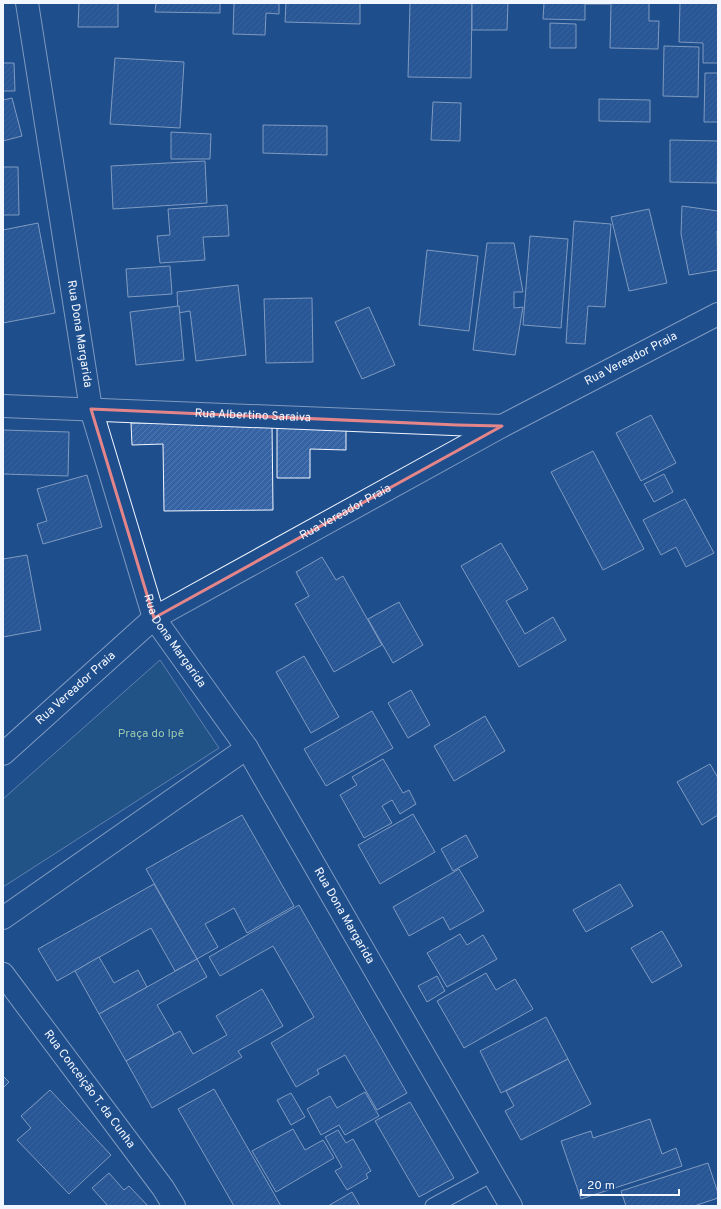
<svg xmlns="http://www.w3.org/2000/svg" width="721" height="1209" viewBox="0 0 721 1209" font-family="Overpass,sans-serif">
  <defs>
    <pattern id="building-hatch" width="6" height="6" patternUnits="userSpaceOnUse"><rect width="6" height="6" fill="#3563a3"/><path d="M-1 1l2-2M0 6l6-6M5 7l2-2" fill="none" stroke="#537ab1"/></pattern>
  </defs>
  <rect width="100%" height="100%" fill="#1f4e8c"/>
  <!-- green -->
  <path fill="#245a82" stroke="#a8bbd7" d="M160 660 219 748 3 887V799Z"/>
  <!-- building -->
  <g fill="url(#building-hatch)" stroke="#f2f6ff">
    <path d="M79 3H118V27H78Z"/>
    <path d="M156 3H220V13L155 12Z"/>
    <path d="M234 3H279V14L266 13 265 35 233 34Z"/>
    <path d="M286 3H360V24L285 22Z"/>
    <path d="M410 3H472L471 78 408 77Z"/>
    <path d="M472 3H508L507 30H472Z"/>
    <path d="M544 3H610V4H585V20L543 19Z"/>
    <path d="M611 3H649V21H659L658 49 610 48Z"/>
    <path d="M680 3H718V63H703V43L679 42Z"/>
    <path d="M550 23 576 24V48H550Z"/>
    <path d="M664 46 699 47 698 97 663 96Z"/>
    <path d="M115 58 184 62 180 128 110 124Z"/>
    <path d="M3 63H14L15 91H3Z"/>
    <path d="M705 73H718V122H704Z"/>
    <path d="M12 98 22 136 3 141V100Z"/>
    <path d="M599 99 650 100V122L599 121Z"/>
    <path d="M433 102 461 103 460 141 431 140Z"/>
    <path d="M263 125 327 126V155L263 153Z"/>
    <path d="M171 132 211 134 210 159H171Z"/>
    <path d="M670 140 718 141 717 183 670 182Z"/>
    <path d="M205 161 207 203 113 209 111 166Z"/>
    <path d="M3 167H18L19 215H3Z"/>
    <path d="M227 205 229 236 203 237 205 260 160 263 157 236 170 235 168 209Z"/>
    <path d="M682 206 718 211V231H717L718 270 689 275 681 234Z"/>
    <path d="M649 209 667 283 629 291 611 217Z"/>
    <path d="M574 221 611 224 605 307 588 306 585 344 566 343Z"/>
    <path d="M38 223 55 313 3 323V230Z"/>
    <path d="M530 236 568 239 561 328 523 325Z"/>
    <path d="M487 243H514L523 292H514V308L523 307 515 355 473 350Z"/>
    <path d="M427 250 478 256 469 331 419 325Z"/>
    <path d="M170 266 172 294 128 297 126 269Z"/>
    <path d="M238 285 246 355 196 361 190 311 178 313 177 292Z"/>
    <path d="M312 298 313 362 266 363 264 299Z"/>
    <path d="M179 306 184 360 136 365 130 312Z"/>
    <path d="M369 307 395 365 362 379 335 322Z"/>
    <path d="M651 415 676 463 641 481 616 433Z"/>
    <path d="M225 422 272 423 273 510 164 511 163 444 132 445 131 423Z"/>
    <path d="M277 428H346V450L310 449V478H277Z"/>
    <path d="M3 430 69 432 68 476 3 474Z"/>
    <path d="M593 451 644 549 603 570 551 472Z"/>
    <path d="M664 474 673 492 654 502 644 484Z"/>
    <path d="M87 475 102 527 43 544 37 524 47 521 37 489Z"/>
    <path d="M685 499 714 553 686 567 676 547 661 555 643 520Z"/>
    <path d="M501 543 528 589 506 601 525 634 553 617 566 640 519 667 461 566Z"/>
    <path d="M27 555 41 630 3 637V559Z"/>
    <path d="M322 557 336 580 343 576 382 645 334 672 295 604 309 596 296 572Z"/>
    <path d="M399 602 423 645 393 663 368 619Z"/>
    <path d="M304 656 339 717 311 733 276 672Z"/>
    <path d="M411 690 430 725 408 738 388 703Z"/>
    <path d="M372 711 393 748 326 786 304 749Z"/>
    <path d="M485 716 505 751 454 781 434 746Z"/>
    <path d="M383 759 403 793 409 790 416 804 400 814 392 800 382 806 392 823 364 838 340 795 357 785 352 777Z"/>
    <path d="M710 764 718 778V815L702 825 677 782Z"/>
    <path d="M413 814 435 852 380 884 358 845Z"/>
    <path d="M242 815 294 906 247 933 234 908 205 924 218 947 197 959 146 869Z"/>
    <path d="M466 835 478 857 453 871 441 849Z"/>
    <path d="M459 869 484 911 450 930 443 917 409 936 393 907Z"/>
    <path d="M154 884 197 959 175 971 151 928 57 981 38 949Z"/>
    <path d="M620 884 633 906 586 932 573 910Z"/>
    <path d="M299 905 407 1093 377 1110 345 1055 317 1070 319 1074 296 1087 271 1043 314 1017 273 946 220 976 209 957Z"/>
    <path d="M662 931 682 966 652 983 631 948Z"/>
    <path d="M460 934 467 945 483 935 497 959 447 987 427 953Z"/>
    <path d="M99 957 114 983 138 970 147 987 99 1014 75 971Z"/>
    <path d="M197 959 207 977 157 1005 174 1034 126 1061 99 1014Z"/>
    <path d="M486 973 496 990 515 979 533 1009 464 1048 437 1001Z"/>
    <path d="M437 976 445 991 427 1002 418 986Z"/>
    <path d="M262 989 283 1026 238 1051 242 1057 152 1108 126 1061 180 1031 193 1054 227 1035 216 1016Z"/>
    <path d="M546 1017 568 1059 501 1093 480 1051Z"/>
    <path d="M568 1059 591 1104 521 1140 505 1111 514 1106 506 1091Z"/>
    <path d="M3 1076 9 1082 3 1088Z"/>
    <path d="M214 1089 281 1206H234L178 1109Z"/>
    <path d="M50 1090 111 1155 69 1194 17 1140 31 1128 21 1116Z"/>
    <path d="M365 1092 379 1116 345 1135 339 1125 321 1135 307 1109 330 1096 337 1108Z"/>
    <path d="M291 1093 305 1117 291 1125 277 1100Z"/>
    <path d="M410 1102 454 1178 419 1197 375 1121Z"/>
    <path d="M650 1119 662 1154 676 1148 682 1166 581 1199 561 1141 591 1131 593 1138Z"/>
    <path d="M293 1129 305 1150 323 1140 334 1158 276 1192 252 1151Z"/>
    <path d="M338 1130 346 1143 353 1139 371 1171 366 1174 368 1178 347 1190 335 1171 342 1167 325 1137Z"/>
    <path d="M708 1163 718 1193V1198L694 1206H626L621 1191Z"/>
    <path d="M109 1173 124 1190 129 1186 148 1206H108L92 1188Z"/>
    <path d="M352 1192 360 1206H328Z"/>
  </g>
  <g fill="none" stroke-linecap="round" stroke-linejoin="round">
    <defs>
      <path id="lane" d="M433 1206 492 1174"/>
      <g id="street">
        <path id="s1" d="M27 3 91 409 154 618 247 748 511 1206"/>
        <path id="s2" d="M3 406 502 426"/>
        <path id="s3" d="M3 754 154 618 502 426 718 314"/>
        <path d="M3 918 247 748"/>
        <path id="s4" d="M3 974 163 1188 174 1206"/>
      </g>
    </defs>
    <!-- lane casing -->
    <use href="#lane" stroke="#f2f6ff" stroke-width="17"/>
    <!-- street casing -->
    <use href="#street" stroke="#f2f6ff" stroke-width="24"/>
    <!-- lane -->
    <use href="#lane" stroke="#1f4e8c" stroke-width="15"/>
    <!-- street -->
    <use href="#street" stroke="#1f4e8c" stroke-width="22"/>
  </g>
  <!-- marked area -->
  <path d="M0 0H721V1209H0ZM91 409 457 425 502 426 154 618Z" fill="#1f4e8c" fill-opacity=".55" fill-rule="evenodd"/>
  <path fill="none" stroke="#e38589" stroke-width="3" stroke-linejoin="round" d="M91 409 457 425 502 426 154 618Z"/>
  <g text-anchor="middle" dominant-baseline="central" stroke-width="3" stroke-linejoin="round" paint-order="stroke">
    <!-- street labels -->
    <g font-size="12" fill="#f2f6ff" stroke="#1f4e8c">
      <text stroke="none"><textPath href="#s1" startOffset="335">Rua Dona Margarida</textPath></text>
      <text stroke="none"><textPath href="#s3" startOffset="746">Rua Vereador Praia</textPath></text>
      <text stroke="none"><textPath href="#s2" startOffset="250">Rua Albertino Saraiva</textPath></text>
      <text stroke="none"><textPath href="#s3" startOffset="422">Rua Vereador Praia</textPath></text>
      <text stroke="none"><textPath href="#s1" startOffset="659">Rua Dona Margarida</textPath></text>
      <text stroke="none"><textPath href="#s3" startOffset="98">Rua Vereador Praia</textPath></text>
      <text stroke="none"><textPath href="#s1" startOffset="983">Rua Dona Margarida</textPath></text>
      <text stroke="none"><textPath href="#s4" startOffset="144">Rua Conceição T. da Cunha</textPath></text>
    </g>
    <!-- park labels -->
    <g font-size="12" fill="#97c8a6" stroke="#1f4e8c">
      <text x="151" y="734">Praça do Ipê</text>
    </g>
  </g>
  <!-- border -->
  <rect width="721" height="1209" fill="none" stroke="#f2f6ff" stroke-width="8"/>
  <!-- scale -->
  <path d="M581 1189v6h98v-6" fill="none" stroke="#f2f6ff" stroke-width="2"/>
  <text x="587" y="1189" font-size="12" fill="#f2f6ff" stroke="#1f4e8c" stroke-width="3" paint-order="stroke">20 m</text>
</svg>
